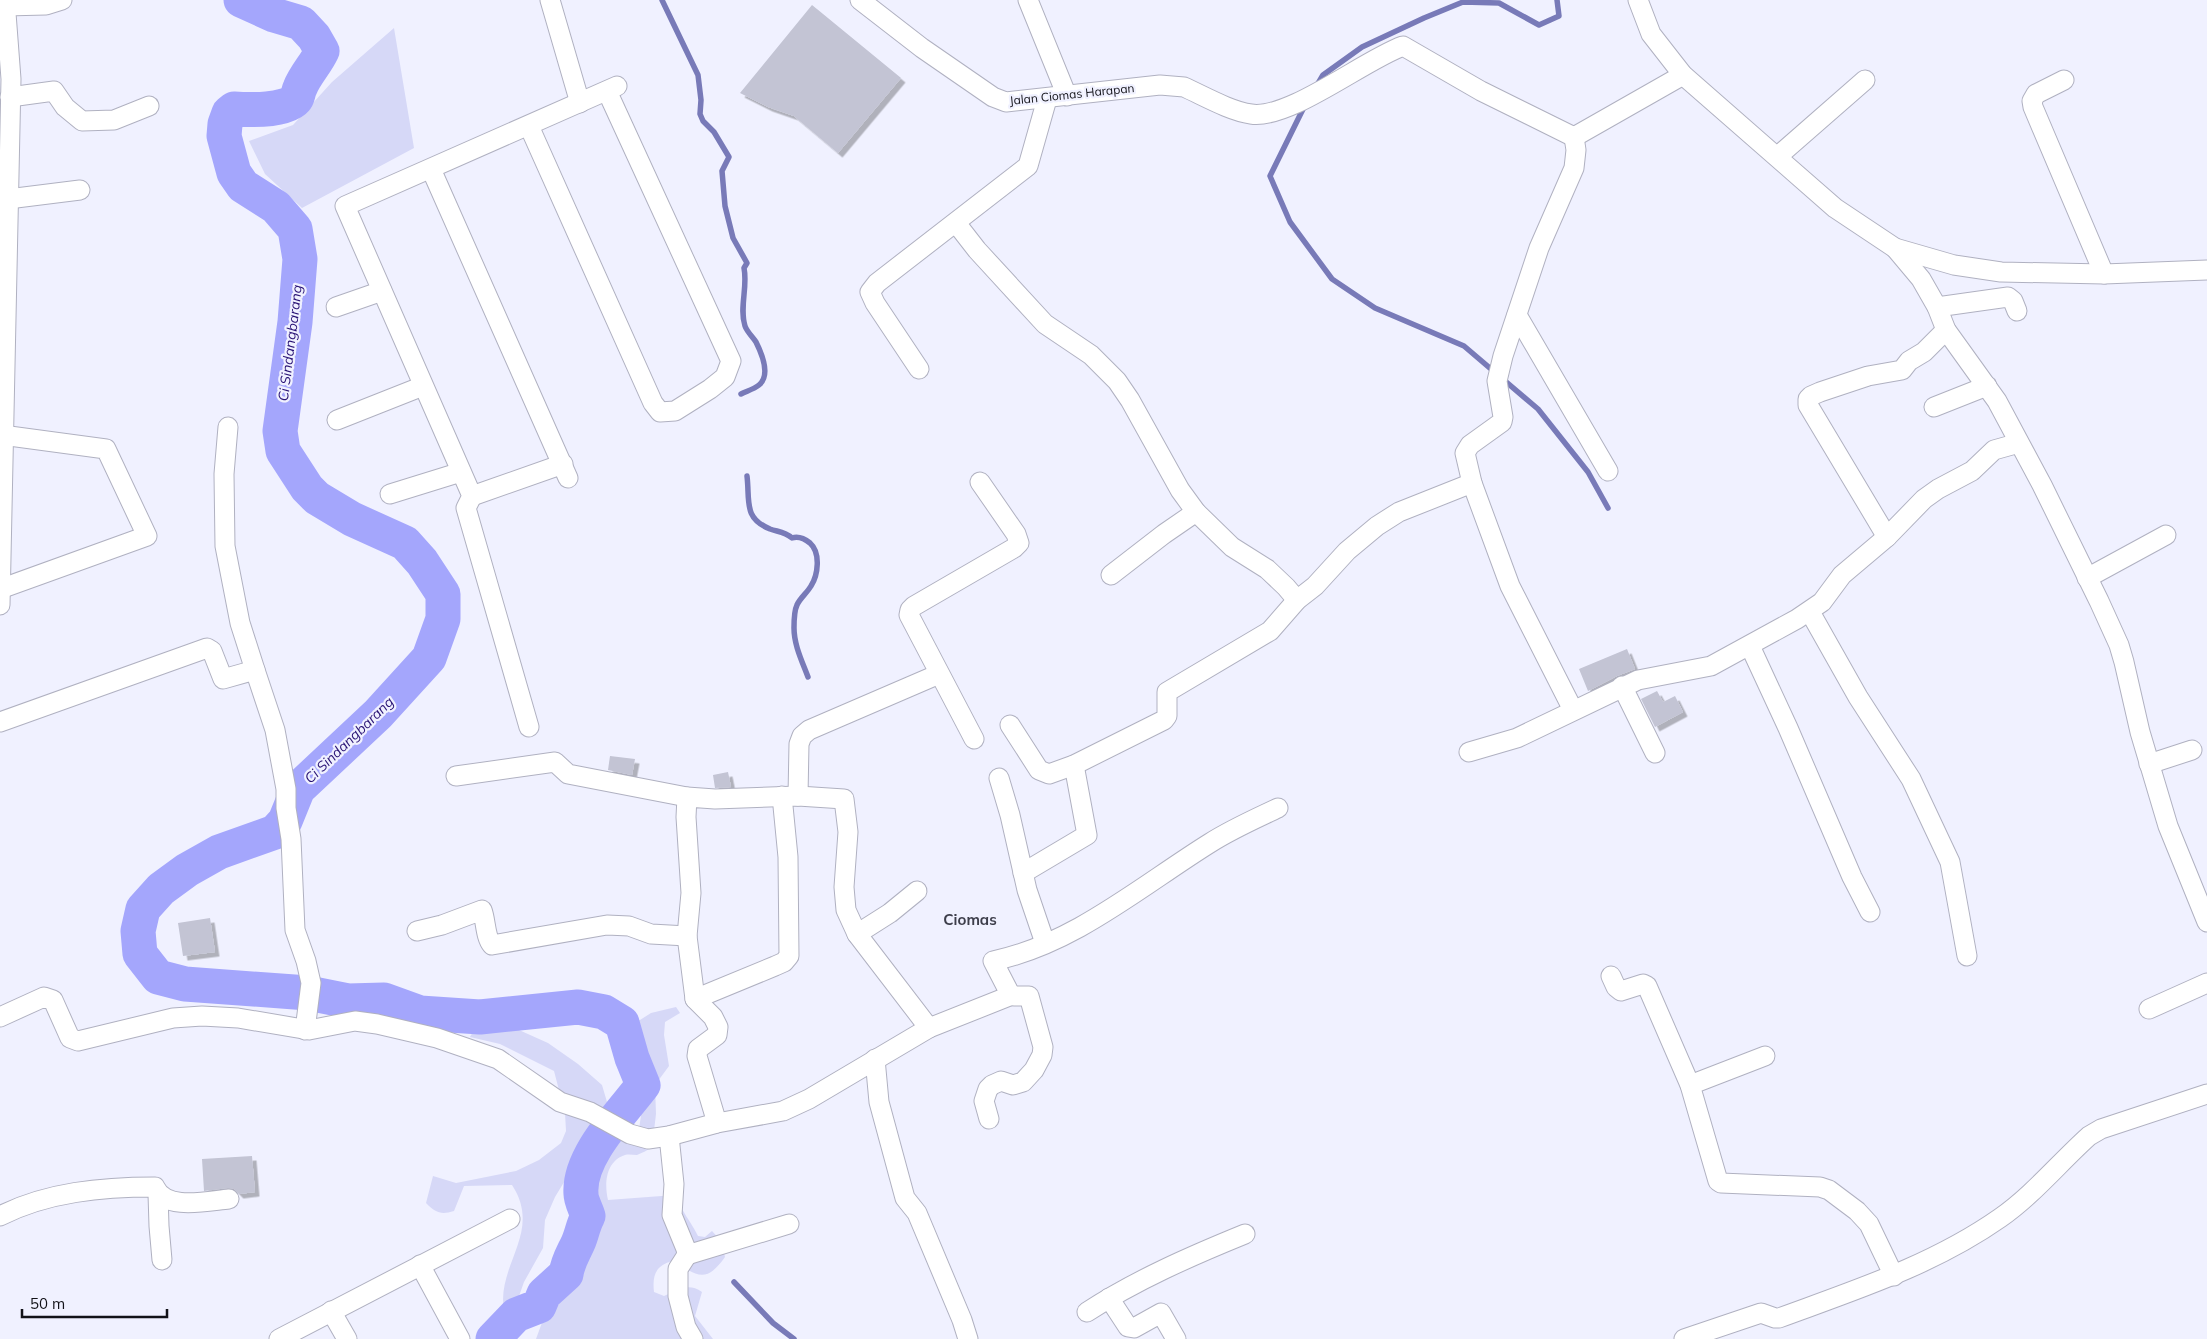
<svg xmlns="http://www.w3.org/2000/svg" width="2207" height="1339" viewBox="0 0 2207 1339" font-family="Mulish,sans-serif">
  <defs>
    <filter id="shadow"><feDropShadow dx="4.5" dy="4.5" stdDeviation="0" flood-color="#0004"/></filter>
  </defs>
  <rect width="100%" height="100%" fill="#f0f1ff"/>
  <!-- green -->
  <g fill="#d6d8f7">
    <path d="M394 28 414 148 302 208 265 174 249 141 293 125 332 82Z"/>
    <path d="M676 1007 680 1013 665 1022 664 1035 669 1066 655 1085 656 1114 652 1147C648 1150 642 1153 637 1155 633 1155 629 1154 625 1155 606 1161 604 1183 608 1200L675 1195C681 1210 691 1222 698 1236L705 1237 712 1231 721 1241 725 1257C705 1285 697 1275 673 1261 656 1265 652 1275 654 1292L664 1296C678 1290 688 1282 702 1292L695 1316 713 1339H536L551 1298 579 1265 594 1226 591 1193 603 1146 611 1136H622L639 1129 644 1096 648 1085 636 1056 626 1021 640 1020 651 1013Z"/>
    <path d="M487 1024 510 1026 548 1043 578 1064 602 1085 607 1102V1108L598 1126 555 1197 545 1220 543 1248 524 1282 518 1299 511 1310H504C496 1265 543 1232 512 1185L464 1186 454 1211C441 1215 436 1213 426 1203L433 1176 456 1183 516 1171 539 1160 561 1143 566 1131 565 1113 554 1071 500 1044 470 1037 475 1028Z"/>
  </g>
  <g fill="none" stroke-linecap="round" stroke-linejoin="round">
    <!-- stream -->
    <g stroke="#787ab8" stroke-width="5.5">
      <path d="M662 0 698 75 701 100 700 114 703 121 714 132 729 157 722 171 725 206 733 238 747 263 744 268C748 287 739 308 745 326 747 332 753 337 756 342 762 354 771 375 759 385 754 389 747 391 741 394"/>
      <path d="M1316 87 1323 75 1362 47 1424 18 1463 2 1499 3 1539 25 1559 16 1557 0"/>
      <path d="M1305 105 1270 176 1290 222 1332 279 1375 308 1464 346 1538 409 1588 472 1608 508"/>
      <path d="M747 476C750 501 743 518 770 529 779 532 785 532 792 538 798 536 805 539 810 543 821 553 818 575 811 586 807 593 800 598 797 605 794 611 794 622 794 628 794 645 802 661 808 677"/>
      <path d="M734 1282 773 1323 794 1339"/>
    </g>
    <!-- river -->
    <path stroke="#a4a6fc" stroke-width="35" d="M241 0 274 15 301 23 314 37 322 51C316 64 305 75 300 88 298 92 298 97 296 99 286 111 249 110 234 109L229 113 225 124 224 136 234 173 243 186 276 207 295 229 300 259 295 322 280 431 283 451 307 488 317 498 352 519 405 543 422 562 443 594V619L429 658 378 714 298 789 285 821 275 832 219 852 187 870 161 889 143 909 138 931 140 954 158 977 185 984 308 993 348 1001 384 1000 420 1013 480 1017 578 1007 604 1012 622 1023 632 1058 643 1085C622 1113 578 1156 581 1194 581 1201 586 1209 588 1216 583 1225 582 1234 578 1243 573 1254 568 1261 566 1274L544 1294 539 1306 516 1315 493 1339"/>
  </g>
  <!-- building -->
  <g fill="#c3c4d4" filter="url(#shadow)">
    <path d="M812 5 901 78 838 153 794 116 768 107 740 93Z"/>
    <path d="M1627 649 1635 669 1617 676 1588 691 1579 669Z"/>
    <path d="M1657 691 1663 702 1675 696 1683 712 1655 727 1641 699Z"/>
    <path d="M610 756 635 759 632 775 608 770Z"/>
    <path d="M728 772 731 787 715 788 713 775Z"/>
    <path d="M210 918 215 952 183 956 178 923Z"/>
    <path d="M252 1156 255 1192 239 1194 234 1189 228 1188 204 1191 202 1159Z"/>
  </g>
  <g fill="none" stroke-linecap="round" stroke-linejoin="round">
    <defs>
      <g id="minor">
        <path d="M550 0 580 103"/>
        <path d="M860 0 922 48 993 97 1006 102 1160 85 1184 87C1204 96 1230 111 1251 114 1289 120 1364 60 1403 46L1481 91 1574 137 1683 75"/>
        <path d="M1028 0 1067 96"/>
        <path d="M1638 0 1651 34 1683 75 1835 208 1895 248 1954 265 2001 272 2104 274 2207 270"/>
        <path d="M5 6 46 5 62 0"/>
        <path d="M2064 80 2036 94 2032 101 2033 107 2104 274"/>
        <path d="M10 97 54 91 65 107 82 121 114 120 149 106"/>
        <path d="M529 126 653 403 660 412 675 411 710 389 725 377 731 361 607 91"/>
        <path d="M1778 156 1865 80"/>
        <path d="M431 169 568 478"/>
        <path d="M8 199 80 190"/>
        <path d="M956 223 977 250 1045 324 1091 355 1117 381 1130 400 1180 490 1196 512 1232 547 1267 569 1286 587 1297 600"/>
        <path d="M1895 248 1921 279 1937 307 1946 330 1997 401 2042 485 2099 601 2119 645 2124 662 2140 732 2168 826 2207 922"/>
        <path d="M336 307 382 291"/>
        <path d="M1937 307 2008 297 2013 301 2017 311"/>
        <path d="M1517 315 1608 471"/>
        <path d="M919 369 875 303 870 292 877 283 1028 166 1047 99"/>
        <path d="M1934 407 1987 386"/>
        <path d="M337 420 423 386"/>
        <path d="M228 427 224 474 225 546 240 623 255 670"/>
        <path d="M390 494 461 472"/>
        <path d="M472 496 563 464"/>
        <path d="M1887 537 1808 405V399L1811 396 1820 392 1868 376 1902 370 1909 361 1924 352 1946 330"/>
        <path d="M1111 575 1164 534 1196 512"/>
        <path d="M2087 578 2166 535"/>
        <path d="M0 589 147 536 106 449 2 435"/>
        <path d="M0 605 11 79 5 0"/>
        <path d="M1810 612 1858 697 1911 779 1950 862 1967 956"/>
        <path d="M1750 646 1788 728 1852 877 1870 912"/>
        <path d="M1622 686 1655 753"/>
        <path d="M1573 710 1510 586 1472 483 1465 453 1470 445 1502 422 1503 417 1497 381 1503 356 1539 248 1574 168 1576 150 1574 137"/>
        <path d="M0 722 207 648 212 651 223 679 255 670 275 730 286 789V808L291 839 295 930 306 961 311 983 305 1030"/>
        <path d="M1010 725 1039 770 1049 774 1074 765 1164 720 1167 716V692L1270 631 1297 600 1315 586 1347 551 1377 526 1399 512 1472 483"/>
        <path d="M529 727 466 508 472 496 345 206 617 86"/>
        <path d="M974 739 909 615 910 610 914 606 1014 548 1019 543 1016 534 980 482"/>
        <path d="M1469 752 1517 738 1638 680 1711 666 1797 619 1822 602 1842 575 1887 537 1924 499 1938 489 1972 471 1994 450 2019 443"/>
        <path d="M2149 764 2192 750"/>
        <path d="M456 776 555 762 568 774 687 797"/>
        <path d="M999 778 1010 815 1027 890 1045 943"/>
        <path d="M798 796 799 744 802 736 809 730 939 674"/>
        <path d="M1023 873 1087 835 1074 765"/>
        <path d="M417 931 442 925 482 910C486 920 485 937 492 945L607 925 629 926 651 934 687 936"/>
        <path d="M857 934 890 913 917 891"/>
        <path d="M1611 976 1616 987 1621 991 1643 984 1647 986 1690 1085 1718 1181 1721 1183 1820 1187 1829 1190 1857 1211 1869 1224 1894 1276"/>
        <path d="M695 999 775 966 784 962 789 956 788 857 782 796"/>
        <path d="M2149 1009 2207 983"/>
        <path d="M0 1017 44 997 53 1000 70 1038 78 1041 173 1018 202 1016 238 1018 309 1030 355 1021 377 1024 437 1038 498 1059 560 1102 590 1112 630 1134 648 1139 669 1136 717 1123 783 1111 809 1099 929 1028"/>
        <path d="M875 1059 879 1102 905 1198 917 1213 962 1320 968 1339"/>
        <path d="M1690 1085 1765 1056"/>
        <path d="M989 1119 984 1101 988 1089 992 1085 1001 1081 1013 1085 1023 1082 1034 1070 1042 1055 1043 1047 1029 996H1014L1010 994 993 961C1074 944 1141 886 1210 843 1232 829 1255 819 1278 808"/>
        <path d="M717 1123 697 1056 698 1049 717 1035 718 1027 713 1017 695 999 687 936 691 893 686 817 687 797 715 799 798 796 844 799 848 832 844 887 846 910 857 934 929 1028 1012 995"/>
        <path d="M669 1136 674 1184 672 1215 686 1249 687 1255 678 1269V1296L686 1327 693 1339"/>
        <path d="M158 1194 159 1226 162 1260"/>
        <path d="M0 1216C47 1192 102 1187 155 1187 165 1211 207 1201 229 1199"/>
        <path d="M687 1255 789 1224"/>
        <path d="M420 1265 460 1339"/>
        <path d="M1109 1298 1128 1327 1134 1328 1161 1313 1176 1339"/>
        <path d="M331 1311 347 1339"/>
        <path d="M1087 1312C1136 1280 1191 1256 1245 1234"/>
        <path d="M279 1339 510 1219"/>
        <path d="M1684 1339 1761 1313 1775 1318H1779C1855 1290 1933 1265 2000 1218 2033 1195 2059 1163 2089 1136L2101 1129 2207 1094"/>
      </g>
    </defs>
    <!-- minor casing -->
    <use href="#minor" stroke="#b0b1c1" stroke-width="21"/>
    <!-- minor -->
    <use href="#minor" stroke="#fff" stroke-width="19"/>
  </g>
  <g text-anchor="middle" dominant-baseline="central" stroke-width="4.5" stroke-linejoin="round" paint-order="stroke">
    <!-- street labels -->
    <g font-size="12" fill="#121218" stroke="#f0f1ff">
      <text transform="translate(1072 94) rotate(-6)">Jalan Ciomas Harapan</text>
    </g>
    <!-- water labels -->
    <g font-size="14" font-style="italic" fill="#281274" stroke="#f0f1ff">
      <text transform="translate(290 343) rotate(-83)">Ci Sindangbarang</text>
      <text transform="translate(349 740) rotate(-44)">Ci Sindangbarang</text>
    </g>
    <!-- quarter labels -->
    <g font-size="15" font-weight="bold" fill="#3d3e4b" stroke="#f0f1ff">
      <text x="970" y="919">Ciomas</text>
    </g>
  </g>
  <!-- scale -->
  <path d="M22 1309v8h145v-8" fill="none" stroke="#121218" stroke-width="2.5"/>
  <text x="30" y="1309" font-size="15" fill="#121218" stroke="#f0f1ff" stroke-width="4" paint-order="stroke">50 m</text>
</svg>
